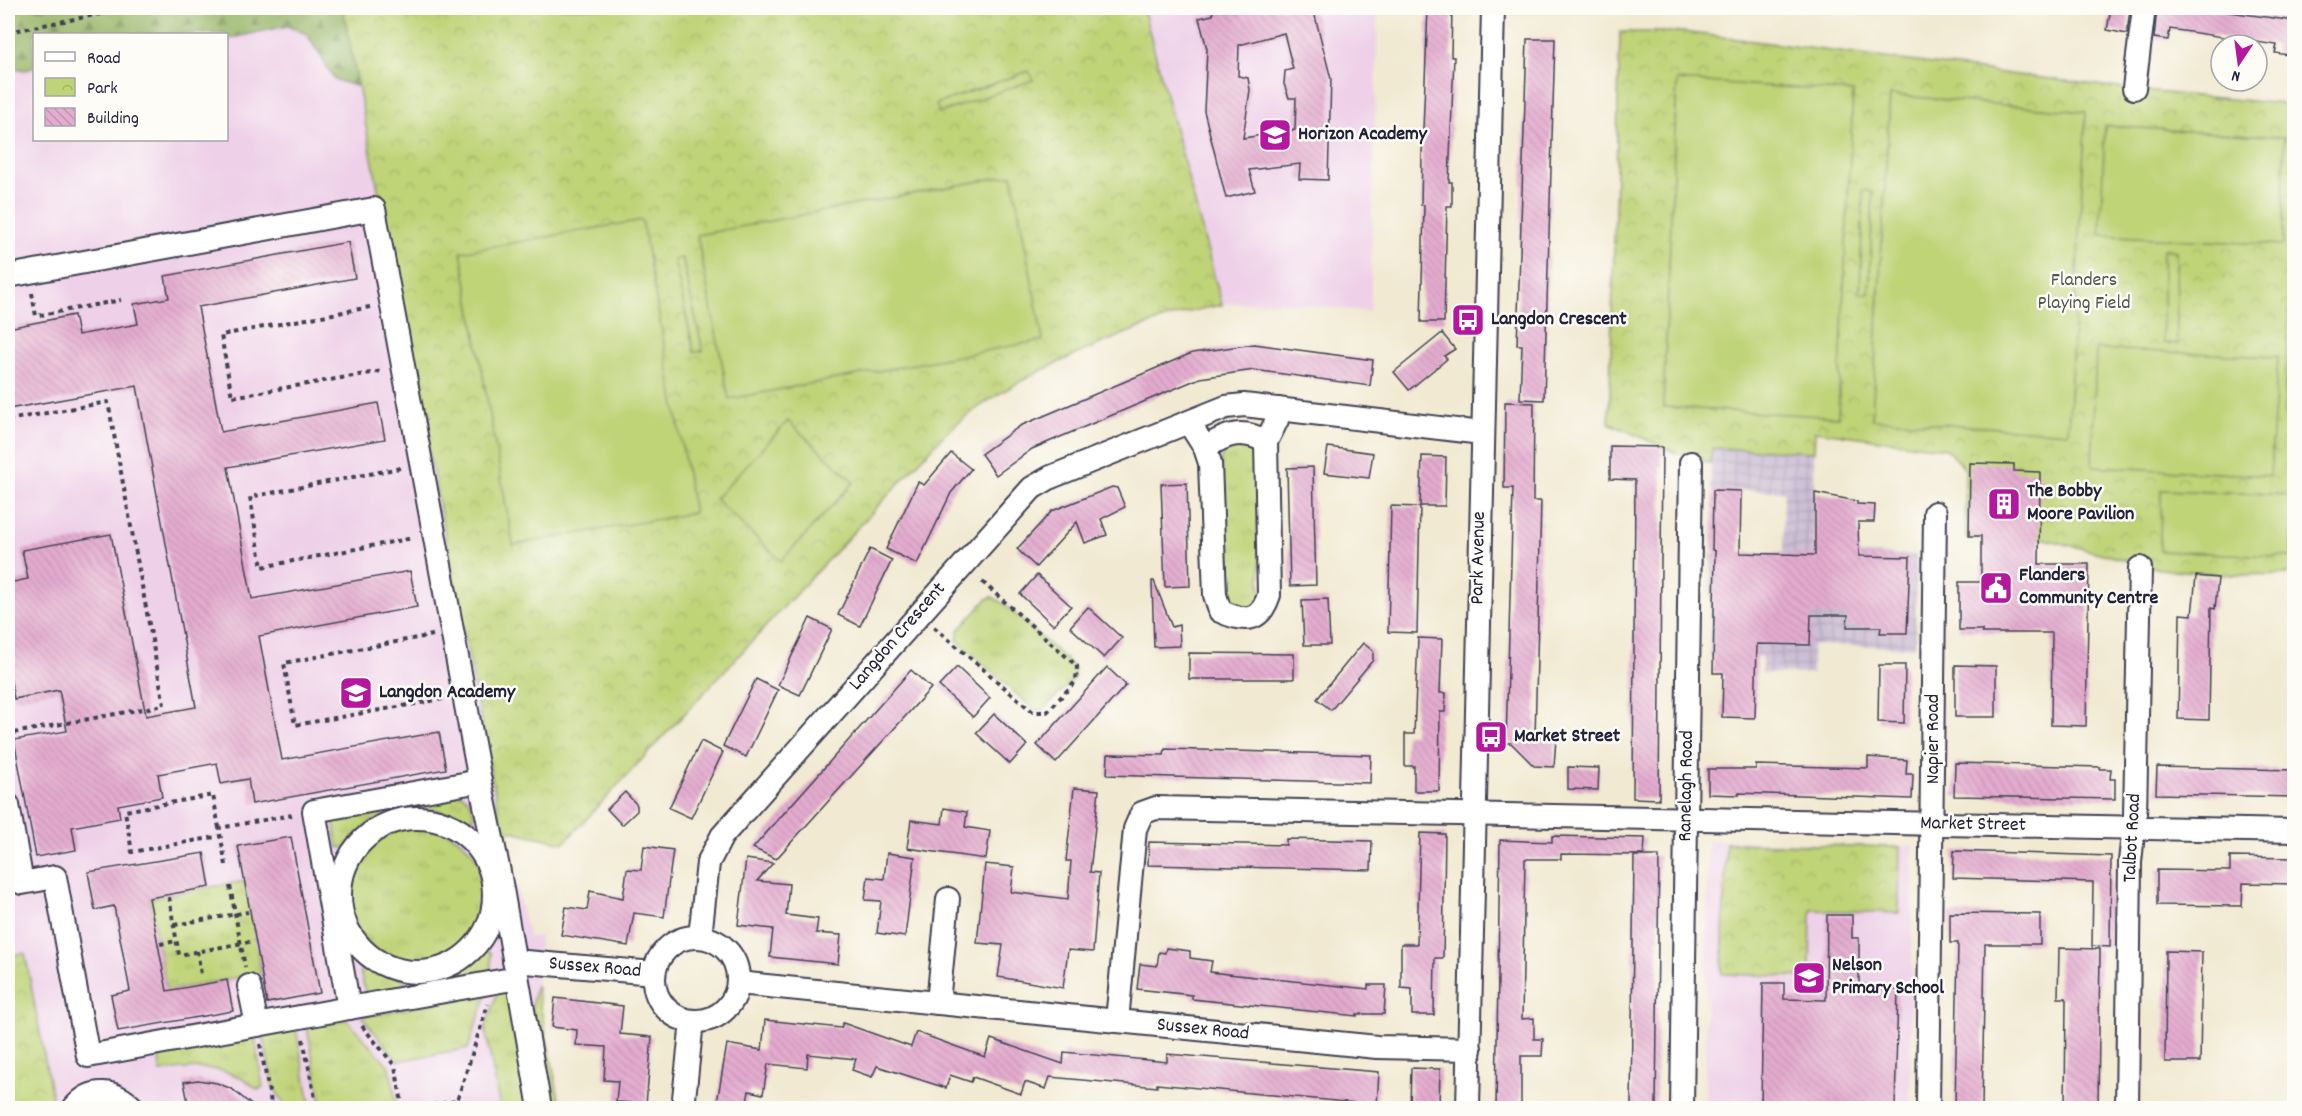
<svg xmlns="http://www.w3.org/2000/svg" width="2302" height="1116" viewBox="0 0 2302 1116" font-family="Dekko,sans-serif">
  <defs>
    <pattern id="industrial-grid" width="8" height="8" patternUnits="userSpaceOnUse" patternTransform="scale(1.5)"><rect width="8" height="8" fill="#ccbed4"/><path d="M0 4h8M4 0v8" fill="none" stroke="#afa3b7"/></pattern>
    <pattern id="grass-tufts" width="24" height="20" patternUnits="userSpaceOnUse" patternTransform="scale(1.5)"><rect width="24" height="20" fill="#bfd377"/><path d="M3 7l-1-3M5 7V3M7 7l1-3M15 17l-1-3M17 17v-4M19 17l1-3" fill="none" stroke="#a4b568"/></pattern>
    <pattern id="forest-firs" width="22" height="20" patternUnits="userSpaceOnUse" patternTransform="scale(1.5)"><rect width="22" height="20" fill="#97b568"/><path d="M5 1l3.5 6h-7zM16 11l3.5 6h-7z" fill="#7b9357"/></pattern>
    <pattern id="park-crowns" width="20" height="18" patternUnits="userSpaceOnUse" patternTransform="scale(1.5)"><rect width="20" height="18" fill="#bfd377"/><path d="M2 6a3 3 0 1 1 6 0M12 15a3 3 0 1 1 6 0" fill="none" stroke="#a4b568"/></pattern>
    <pattern id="building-back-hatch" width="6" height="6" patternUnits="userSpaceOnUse" patternTransform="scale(1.5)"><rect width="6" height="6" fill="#e4accf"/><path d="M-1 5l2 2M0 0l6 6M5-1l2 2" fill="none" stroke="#c394b3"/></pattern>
  </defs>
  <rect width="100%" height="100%" fill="#fdfcf7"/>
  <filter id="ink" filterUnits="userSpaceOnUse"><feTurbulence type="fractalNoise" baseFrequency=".0167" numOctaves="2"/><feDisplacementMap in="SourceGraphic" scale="12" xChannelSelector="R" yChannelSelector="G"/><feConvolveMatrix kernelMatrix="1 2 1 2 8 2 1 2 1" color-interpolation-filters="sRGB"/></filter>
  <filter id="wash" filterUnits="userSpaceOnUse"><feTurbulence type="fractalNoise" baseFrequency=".008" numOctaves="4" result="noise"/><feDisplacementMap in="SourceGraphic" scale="24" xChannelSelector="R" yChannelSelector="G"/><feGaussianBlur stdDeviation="1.35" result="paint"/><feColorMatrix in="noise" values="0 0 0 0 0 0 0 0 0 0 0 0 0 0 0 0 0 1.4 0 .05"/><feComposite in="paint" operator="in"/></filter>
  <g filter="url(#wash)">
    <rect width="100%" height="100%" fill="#f1e9d1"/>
    <!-- built -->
    <g fill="#eed0e8" fill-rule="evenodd">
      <path d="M162 8H1378L1370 312 1279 302 1222 304 1188 311 1068 356 1009 388 975 409 945 434 564 843 502 830 529 937 540 936 536 985 561 1108H8V39ZM34 34H226V140H34Z"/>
      <path d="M1708 840 1900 847 1913 845 1910 1108H1705Z"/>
    </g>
    <!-- industrial -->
    <path fill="url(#industrial-grid)" d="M1711 448 1814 452V553L1916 555 1915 647 1812 645V674L1762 673V656L1710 657 1711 552 1783 553 1784 491 1711 490Z"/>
    <!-- grass -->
    <g fill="url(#grass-tufts)" stroke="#707a59" stroke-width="1.5">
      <path d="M1235 442 1252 447 1255 452 1261 598 1251 609 1228 604 1224 594 1221 460 1226 447Z"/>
      <path d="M992 597 1003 603 1074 667V679L1043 710H1034L957 640 959 630 987 599Z"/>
      <path d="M461 794C472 799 477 815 471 825L437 810 421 808 418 804V801Z"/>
      <path d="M383 809 382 817 368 824 344 848 338 847 333 818Z"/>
      <circle cx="418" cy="895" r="69"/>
      <path d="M245 881 261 973 167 991 149 898Z"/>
      <path d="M484 950 491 953V971L487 974 464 978 462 972C464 965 478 956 484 950Z"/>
      <path d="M362 966 405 980 409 987 366 995 360 971Z"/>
      <path d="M536 985 561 1108H549L531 1009Z"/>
      <path d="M504 990 509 993 532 1108H500L485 1028 498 991Z"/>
      <path d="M487 993 468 1048 398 1061 362 1017Z"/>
      <path d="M347 1020 390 1067 397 1106 322 1108 307 1027Z"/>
      <path d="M296 1029 311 1108H287L273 1087 263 1035Z"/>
      <path d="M250 1037 255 1039 263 1087 258 1090C228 1064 198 1066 160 1072L159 1056 164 1052Z"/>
    </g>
    <!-- forest -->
    <path fill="url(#forest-firs)" stroke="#5c6c52" stroke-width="1.5" d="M8 8H514L383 82 356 86 335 80 307 34 287 26 227 39 226 34H34V68L25 70 8 67Z"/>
    <!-- park -->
    <g fill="url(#park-crowns)" stroke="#707a59" stroke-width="1.5">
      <path d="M343 8H1143L1222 305C1179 312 1140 327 1100 344 1044 368 990 393 945 434L564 843 502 829Z"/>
      <path d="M1620 32H1683L2143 91 2294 105V574L2233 575 2160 569 2046 539 1966 538 1965 469 1947 449 1815 431 1814 452 1712 448 1710 463 1672 451 1609 423Z"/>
      <path d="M1726 843 1900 847 1899 913 1811 910 1810 977 1722 974Z"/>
      <path d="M25 953 54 1108H8V956Z"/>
    </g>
    <!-- pitch -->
    <g fill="#bfd377" stroke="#707a59" stroke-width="1.5">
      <path d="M1029 71 1033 80 939 113 936 104Z"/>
      <path d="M1677 80 1853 92 1838 417 1663 407Z"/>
      <path d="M1890 95 2086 112 2068 433 1872 419Z"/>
      <path d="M2105 126 2284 137 2283 245 2100 235Z"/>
      <path d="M1012 175 1043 340 729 399 697 235Z"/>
      <path d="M1863 190 1873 192 1869 294H1860Z"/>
      <path d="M642 220 694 513 513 545 461 252Z"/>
      <path d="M2294 223V414L2284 413Z"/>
      <path d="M2163 249 2176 251 2177 344 2163 343Z"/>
      <path d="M682 258 703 351 694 352 674 260Z"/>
      <path d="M2096 349 2278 357 2270 476 2092 466Z"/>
      <path d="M788 421 854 482 781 561 715 499Z"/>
      <path d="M2161 490 2293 495 2292 557 2160 551Z"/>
    </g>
    <g id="blocks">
      <!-- building -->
      <g fill="url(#building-back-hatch)" fill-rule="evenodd">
        <path d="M1212 8H1313L1331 79 1328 180 1299 179 1300 164 1249 170 1255 191 1226 198 1204 111 1207 49 1199 18 1213 15ZM1284 33 1293 69 1285 71 1284 84 1289 98H1296L1295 130 1243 138 1250 90 1248 78 1238 76 1239 45Z"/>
        <path d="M1428 8H1452L1451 57H1454L1449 182H1452V206H1447L1444 322H1421L1424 205H1421L1422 154Z"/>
        <path d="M2111 8H2130L2127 34 2107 30Z"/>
        <path d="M2157 8H2200L2295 21V56L2275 53 2277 45 2170 29 2168 40 2154 38Z"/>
        <path d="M1527 39H1555L1544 400 1520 399 1522 345H1517Z"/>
        <path d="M348 242 355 278 198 307 221 432 378 403 385 439 228 467 252 599 410 571 417 607 259 636 282 760 439 732 446 769 252 804 248 779 221 784 217 763 158 774 162 797 118 805 120 818 72 827 76 850 36 857 14 740 67 731 59 690 14 699 8 665V583L28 579 22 550 111 534 146 716 196 707 137 386 8 409V328L74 315 78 335 138 324 134 304 169 298 165 276Z"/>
        <path d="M1442 333 1455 349 1444 356 1447 359 1409 390 1394 372Z"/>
        <path d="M1254 344 1373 360 1370 386 1254 370 1200 378 1032 449 996 475 981 454 1020 426 1192 353Z"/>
        <path d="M1505 402 1534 403 1533 501H1541L1535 737 1556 738 1554 767 1534 766 1511 743H1506L1513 488H1504Z"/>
        <path d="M1610 446 1662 447 1659 799 1633 798 1635 480 1610 479Z"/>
        <path d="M1328 447 1373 453 1369 478 1324 473Z"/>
        <path d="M951 453 971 469 951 493 917 564 886 549 918 482 924 485Z"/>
        <path d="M1422 456 1446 457 1445 506H1420Z"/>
        <path d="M1970 463 2014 464V471L2040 472 2039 564H2089L2086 726 2051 725 2052 633H1982V630H1959V582H1981V536H1969Z"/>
        <path d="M1313 467 1316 585 1290 586 1287 468Z"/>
        <path d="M1187 483 1190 586 1165 587 1161 484Z"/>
        <path d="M1112 487 1117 488 1125 507 1101 519 1107 535 1085 543 1077 522 1036 567 1017 549 1052 511Z"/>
        <path d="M1713 490 1741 491 1740 553 1815 555V493L1857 501V504L1875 505 1874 522H1858L1859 556 1910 557 1907 633H1880L1881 627H1847L1848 615H1811L1810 645 1757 644 1755 718 1722 717 1723 673H1713L1715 551 1712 550Z"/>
        <path d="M1391 506 1420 507 1417 633 1388 632Z"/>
        <path d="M870 549 892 560 860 626 838 615Z"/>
        <path d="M1037 575 1071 606 1053 625 1020 594Z"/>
        <path d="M2196 576 2218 578 2215 609 2211 608 2209 720 2178 719 2180 614 2192 615Z"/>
        <path d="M1152 581H1154L1172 627 1179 625 1180 646 1154 647Z"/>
        <path d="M1328 599 1330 645H1304L1302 600Z"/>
        <path d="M1088 607 1122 638 1104 658 1070 627Z"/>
        <path d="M810 618 832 629 800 695 778 685Z"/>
        <path d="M1418 638 1442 639 1440 693H1446L1445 712H1440L1439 791H1414V766H1405V734H1414Z"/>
        <path d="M1363 643 1373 651V660L1331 710 1317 699Z"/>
        <path d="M1189 653 1294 654V679H1189Z"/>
        <path d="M1879 665H1905L1904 723 1878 722Z"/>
        <path d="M1955 665 1996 666V717H1955Z"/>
        <path d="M957 667 990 698 973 717 939 686Z"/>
        <path d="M1107 667 1126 685 1056 763 1037 745Z"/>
        <path d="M911 670 931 688 776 859 753 848Z"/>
        <path d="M756 679 778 690 746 757 723 746Z"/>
        <path d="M994 714 1027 745 1010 764 976 733Z"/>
        <path d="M701 741 723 752 691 818 669 808Z"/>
        <path d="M1165 749 1371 755 1370 783 1107 775 1108 754 1164 755Z"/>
        <path d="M1868 757 1907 760 1906 774H1913L1912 799 1739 793V795L1708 794V769H1756V765L1868 768Z"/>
        <path d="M1955 763 2100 767V769H2111L2110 779H2115V799L1954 796Z"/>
        <path d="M1568 767 1599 768 1598 790 1568 789Z"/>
        <path d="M2157 767 2295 770V797L2156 794Z"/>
        <path d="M1074 788 1099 790 1090 872 1099 873 1093 952 1068 950 1063 988 998 977 1003 945 977 943 985 864 1014 867 1011 892 1068 899 1071 861H1066Z"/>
        <path d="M625 792 637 805V811L622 825 607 809Z"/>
        <path d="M944 808 967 812 965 827 990 831 986 859 907 848 911 820 942 824Z"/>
        <path d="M1420 833 1445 834 1443 958H1435L1434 1015H1412V989L1401 988V944H1417Z"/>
        <path d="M1552 836 1645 838 1644 855 1561 854V859H1525L1522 1019 1534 1018V1039H1543L1542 1056H1521V1108H1496L1500 840 1552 842Z"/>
        <path d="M291 837 320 993 267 1003 238 846Z"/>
        <path d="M1286 839 1372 841 1371 870 1148 865 1149 842 1286 845Z"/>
        <path d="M644 846 673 850 664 917 634 913 628 946 561 935 566 907 587 910 590 891 623 898 627 869 641 870Z"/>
        <path d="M1954 851 2111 856 2110 947 2092 946 2093 882 1953 878Z"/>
        <path d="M204 853 210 887 149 898 167 991 227 980 233 1011 118 1031 111 995 130 991 114 906 95 910 88 872Z"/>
        <path d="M887 853 915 857 905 937 877 933 881 901 865 900 868 877 884 879Z"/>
        <path d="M1634 856H1659L1656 1108H1631Z"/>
        <path d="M2230 857 2295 858V884L2243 883 2242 906 2157 905V870L2230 871Z"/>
        <path d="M746 859 773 863 757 881 789 884 786 915 818 919 816 933 841 935 838 964 770 957 773 929 738 925Z"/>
        <path d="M1950 913 2040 914V944H1985L1982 1108H1955L1958 943H1950Z"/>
        <path d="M1827 915H1852V938H1859V984L1870 985V990H1898L1895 1108H1761L1763 983H1784V999L1826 1000Z"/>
        <path d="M1166 948 1190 951V958L1212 961 1210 972 1368 989V985H1386L1384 1014H1357V1016L1192 999V995L1137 989 1140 964 1157 966 1159 952 1165 953Z"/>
        <path d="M2059 948 2100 949 2098 1108H2065L2066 998H2058Z"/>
        <path d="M2166 951 2202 952 2200 1062H2165Z"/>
        <path d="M555 998 623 1006 620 1034 652 1037 646 1104 616 1102 618 1081 604 1080 606 1047 576 1045 577 1030 552 1027Z"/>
        <path d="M765 1020 841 1028 843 1023 911 1047 916 1032 985 1057 991 1039 1063 1064 1064 1052 1167 1062V1054L1379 1072 1377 1105 1157 1084V1087L1050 1077 1046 1089 1025 1082 1021 1094 973 1077 971 1082 950 1075 946 1088 877 1066 872 1077 852 1070 856 1059 808 1054 807 1068 768 1064 763 1094 749 1091 746 1108H716L727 1044 762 1050Z"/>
        <path d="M1411 1068 1440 1069 1439 1108H1410Z"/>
        <path d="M198 1080 217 1083 232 1089 255 1108H189L184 1082Z"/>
      </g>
    </g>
  </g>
  <g filter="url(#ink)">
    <use href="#blocks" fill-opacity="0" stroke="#414052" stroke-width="1.5"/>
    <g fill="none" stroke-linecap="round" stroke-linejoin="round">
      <defs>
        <g id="minor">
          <path d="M2134 88 2144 8"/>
          <path d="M8 276 374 209 480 781"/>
          <path d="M1189 423 1205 448 1210 463 1215 595 1220 611C1244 622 1260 623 1269 595L1266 442 1277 420 1278 409"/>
          <path d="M1205 448C1226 434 1243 428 1266 442"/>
          <path d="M8 805 22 883 55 877 88 1056 349 1008"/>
          <circle cx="417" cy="895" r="77"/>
          <path d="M700 937 708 863 722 836 1032 488 1051 477 1226 407 1244 405 1482 433"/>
          <circle cx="696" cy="979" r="42"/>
          <path d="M514 961 654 973"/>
          <path d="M517 978 349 1008 314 811 480 781 499 872 540 1108"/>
          <path d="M738 983 1377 1047 1470 1049"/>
          <path d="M249 986 257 1025"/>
          <path d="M938 1003 948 899"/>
          <path d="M1117 1021 1135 829 1142 813 1156 808 2294 831"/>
          <path d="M74 1108C92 1086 115 1090 133 1108"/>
          <path d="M683 1108 692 1021"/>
          <path d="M1468 1108 1493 8"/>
          <path d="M1682 1108 1691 463"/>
          <path d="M1928 1108 1935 513"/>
          <path d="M2127 1108 2130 862 2135 815 2140 568"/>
        </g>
      </defs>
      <!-- minor casing -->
      <use href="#minor" stroke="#414052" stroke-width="26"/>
      <!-- path -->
      <g stroke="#414052" stroke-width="4" stroke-dasharray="4.5 4.5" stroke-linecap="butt">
        <path d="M8 32 131 8"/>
        <path d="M32 293 36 316 121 300"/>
        <path d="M370 307 221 335 232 397 382 371"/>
        <path d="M8 420 108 402 164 705 8 734"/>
        <path d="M400 468 250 497 262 567 413 538"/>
        <path d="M934 627 1033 712H1047L1076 681 1077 666 979 579"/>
        <path d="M433 635 284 663 295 725 443 699"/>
        <path d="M219 828 213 795 125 811 132 852 221 836"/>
        <path d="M226 865 219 828 292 815"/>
        <path d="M230 886 245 967"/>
        <path d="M169 897 179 955 254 941"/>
        <path d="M174 925 248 912"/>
        <path d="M160 944 177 941"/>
        <path d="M197 951 201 974"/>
        <path d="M362 1026 395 1066 403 1108"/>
        <path d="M303 1039 317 1108"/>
        <path d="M260 1044 272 1108"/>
        <path d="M457 1101 463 1108"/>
        <path d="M415 1108 457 1101 488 1004"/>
      </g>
      <!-- minor -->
      <use href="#minor" stroke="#fff" stroke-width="22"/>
    </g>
  </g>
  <!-- icons -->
  <defs>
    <symbol id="school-square" viewBox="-11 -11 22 22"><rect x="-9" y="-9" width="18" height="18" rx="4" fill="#b5179e" stroke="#fdfcf7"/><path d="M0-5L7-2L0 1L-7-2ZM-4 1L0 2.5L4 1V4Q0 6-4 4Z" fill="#fff"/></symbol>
    <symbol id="bus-square" viewBox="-11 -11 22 22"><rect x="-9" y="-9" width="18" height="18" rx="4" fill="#b5179e" stroke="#fdfcf7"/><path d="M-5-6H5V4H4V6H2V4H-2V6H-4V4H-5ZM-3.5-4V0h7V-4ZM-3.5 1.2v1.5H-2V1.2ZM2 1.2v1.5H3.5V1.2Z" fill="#fff"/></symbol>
    <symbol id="building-square" viewBox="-11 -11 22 22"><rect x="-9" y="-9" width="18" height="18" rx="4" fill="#b5179e" stroke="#fdfcf7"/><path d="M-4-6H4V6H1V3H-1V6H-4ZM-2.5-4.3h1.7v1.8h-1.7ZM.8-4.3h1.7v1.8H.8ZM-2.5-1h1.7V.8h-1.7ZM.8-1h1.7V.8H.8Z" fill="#fff"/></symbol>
    <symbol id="civic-square" viewBox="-11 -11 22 22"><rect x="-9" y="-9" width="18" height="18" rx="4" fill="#b5179e" stroke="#fdfcf7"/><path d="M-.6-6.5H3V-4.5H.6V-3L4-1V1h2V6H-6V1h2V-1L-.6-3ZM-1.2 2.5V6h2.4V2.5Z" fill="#fff"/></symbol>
  </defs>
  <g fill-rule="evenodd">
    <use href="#school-square" x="1256" y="116" width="38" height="38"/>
    <use href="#bus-square" x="1449" y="301" width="38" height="38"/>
    <use href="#building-square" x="1985" y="485" width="38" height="38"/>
    <use href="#civic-square" x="1977" y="569" width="38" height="38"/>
    <use href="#school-square" x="337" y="674" width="38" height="38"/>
    <use href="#bus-square" x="1472" y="718" width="38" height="38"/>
    <use href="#school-square" x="1790" y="959" width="38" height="38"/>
  </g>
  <g text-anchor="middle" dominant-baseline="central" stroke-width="5" stroke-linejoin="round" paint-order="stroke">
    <!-- poi labels -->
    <g font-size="20" font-weight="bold" fill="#22223b" stroke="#fdfcf7" text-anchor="start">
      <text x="1298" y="135">Horizon Academy</text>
      <text x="1491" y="320">Langdon Crescent</text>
      <text x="2027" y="492">The Bobby<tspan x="2027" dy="23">Moore Pavilion</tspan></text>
      <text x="2019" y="576">Flanders<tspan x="2019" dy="23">Community Centre</tspan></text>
      <text x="379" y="693">Langdon Academy</text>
      <text x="1514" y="737">Market Street</text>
      <text x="1832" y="966">Nelson<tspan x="1832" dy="23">Primary School</tspan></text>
    </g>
    <!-- park labels -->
    <g font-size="20" fill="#51574d" stroke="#fdfcf7">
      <text x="2084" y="281">Flanders<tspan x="2084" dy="23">Playing Field</tspan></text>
    </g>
    <!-- street labels -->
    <g font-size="20" fill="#22223b" stroke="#fdfcf7">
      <text transform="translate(1479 558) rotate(-89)">Park Avenue</text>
      <text transform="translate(898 637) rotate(-49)">Langdon Crescent</text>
      <text transform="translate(1934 739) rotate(-90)">Napier Road</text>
      <text transform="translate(1687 786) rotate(-89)">Ranelagh Road</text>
      <text transform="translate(1973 825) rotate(1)">Market Street</text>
      <text transform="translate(2133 838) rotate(-87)">Talbot Road</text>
      <text transform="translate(595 968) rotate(5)">Sussex Road</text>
      <text transform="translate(1203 1030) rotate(6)">Sussex Road</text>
    </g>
  </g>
  <!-- margin -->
  <rect width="2302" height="1116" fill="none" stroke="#fdfcf7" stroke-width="30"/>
  <!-- legend -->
  <rect x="33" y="33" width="195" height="108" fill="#fdfcf7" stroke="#a5a5ac" stroke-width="1.5"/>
  <rect x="45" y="52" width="30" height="9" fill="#ffffff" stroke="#a5a5ac" stroke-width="1.5"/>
  <text x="87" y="63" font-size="18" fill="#22223b">Road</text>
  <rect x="45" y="78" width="30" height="18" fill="url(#park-crowns)" stroke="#a5a5ac" stroke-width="1.5"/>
  <text x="87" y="93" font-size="18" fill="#22223b">Park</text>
  <rect x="45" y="108" width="30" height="18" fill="url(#building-back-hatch)" stroke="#a5a5ac" stroke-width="1.5"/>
  <text x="87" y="123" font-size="18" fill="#22223b">Building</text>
  <!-- north arrow -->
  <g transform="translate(2239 63) rotate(193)"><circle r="28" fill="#fdfcf7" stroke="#a5a5ac" stroke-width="1.5"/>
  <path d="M0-4.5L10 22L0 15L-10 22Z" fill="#b5179e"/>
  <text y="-9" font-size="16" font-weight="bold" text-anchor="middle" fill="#22223b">N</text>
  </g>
</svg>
